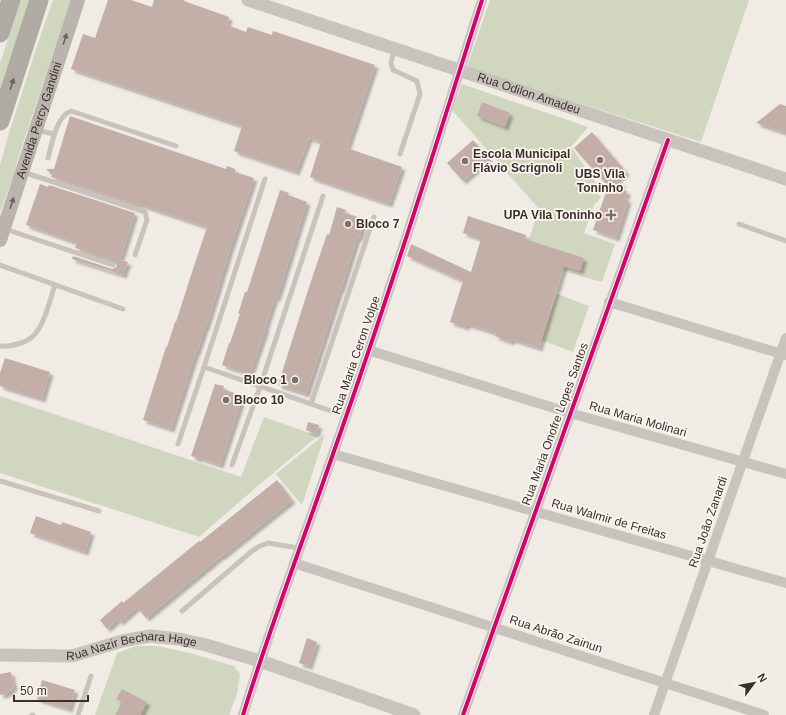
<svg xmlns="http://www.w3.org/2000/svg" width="786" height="715" viewBox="0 0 786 715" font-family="Arial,sans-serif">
  <defs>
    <filter id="shadow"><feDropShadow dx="3.5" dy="3.5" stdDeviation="1" flood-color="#0004"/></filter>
  </defs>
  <rect width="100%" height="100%" fill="#f0ebe5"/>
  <!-- green -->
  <g fill="#d1d6bf">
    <path d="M21 0H34L0 106V63Z"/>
    <path d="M53 0H71L19 155 14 174 0 213V165L9 133 40 37Z"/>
    <path d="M490 0H749L701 142 467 67Z"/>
    <path d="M462 84 588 127 571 147 600 188 598 194 601 198 594 205 584 233 615 244 602 282 522 260 539 209 452 110Z"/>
    <path d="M557 294 589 306 573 352 541 340Z"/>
    <path d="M0 396 241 477 264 417 318 436 260 484 199 537 0 473Z"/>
    <path d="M325 434 302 505 276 474Z"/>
    <path d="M136 646H157L190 653 234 666 240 674 237 694 229 715H95L117 653Z"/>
  </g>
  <!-- building -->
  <g fill="#c3afa7" filter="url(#shadow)">
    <path d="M108 0H131L152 7 154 0H185L184 1 229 17 227 25 246 32 248 27 272 35 273 31 375 65 347 148 402 167 389 204 310 177 321 142 309 138 296 172 234 151 242 126 71 69 83 34 95 38Z"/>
    <path d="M482 102 510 113 505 127 477 116Z"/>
    <path d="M780 104 786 106V133L756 123Z"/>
    <path d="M70 116 226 169 227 166 235 169V172L254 178 230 249 206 327H205L197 352H196L171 429 143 420 166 347H167L175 322H176L194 266 207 227 138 204V205L51 177 52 175 46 169H54Z"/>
    <path d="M592 132 626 172 616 181 622 183 620 189 627 191 625 199 628 200 616 238 593 230 608 186 574 148Z"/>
    <path d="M473 140 489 158 463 181 447 163Z"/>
    <path d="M40 184 48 187 49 185 135 213 120 260 128 262 123 275 72 259 73 256 112 269 115 268 117 266 116 263 114 261 75 248 77 243 26 225Z"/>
    <path d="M280 190 289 193 288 195 307 202 277 298 275 297 265 328H266L250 374 222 365 229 343H230L240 314H238L245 292H247Z"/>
    <path d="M337 207 346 210 345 213 365 219 359 238H357L341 289H340L306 394 278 385 310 284 327 234 329 235Z"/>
    <path d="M468 216 526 235 525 239 584 258 580 271 564 266 539 348 512 339 511 342 495 336 496 333 467 324 466 327 450 322 463 281 407 256 411 244 471 272 481 239 463 233Z"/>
    <path d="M5 358 50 372 42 399 0 386V373Z"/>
    <path d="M215 384 224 386 223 389 243 396 220 465 199 458V459L191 456Z"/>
    <path d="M308 422 319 425 316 434 306 430Z"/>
    <path d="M277 480 292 500 222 556H221L146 618 137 607 120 622 118 619 107 629 100 620 122 601 123 603 199 541 200 542Z"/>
    <path d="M36 516 61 525 62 522 91 532 85 552 30 533Z"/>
    <path d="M307 638 317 642 309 666 299 663Z"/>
    <path d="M11 672 14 687 6 694 0 695V674Z"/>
    <path d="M42 680 75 690 69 709 37 699Z"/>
    <path d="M122 689 147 702 140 715H115L122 702 116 699Z"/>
  </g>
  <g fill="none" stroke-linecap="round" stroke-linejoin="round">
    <!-- service -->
    <g stroke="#c9c3be" stroke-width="5">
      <path d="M394 50 391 63 393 70 417 81 420 94 400 154"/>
      <path d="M37 130 54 134"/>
      <path d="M48 158C52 144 56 116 71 111L176 146"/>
      <path d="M23 172 145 212 147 220 135 255"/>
      <path d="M265 179 204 367 346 416"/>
      <path d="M739 224 786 241"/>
      <path d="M5 229 113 265"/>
      <path d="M0 265 123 309"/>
      <path d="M0 346C10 347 28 343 35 334 45 323 50 299 55 285"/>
      <path d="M311 404 374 217"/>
      <path d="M178 444 204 367"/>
      <path d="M232 465 260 387 323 196"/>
      <path d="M0 481 99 511"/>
      <path d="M182 611 252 551 260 546 268 543 299 548"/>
      <path d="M32 715H33"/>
      <path d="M78 715 91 676"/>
    </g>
    <!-- minor -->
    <g stroke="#c9c3be" stroke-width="10">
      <path d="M609 302 785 355"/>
      <path d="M368 350 570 413 786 474"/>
      <path d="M333 454 786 583"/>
      <path d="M294 563 764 715"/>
      <path d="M243 715C270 627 303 541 333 454 386 304 434 152 482 0"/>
      <path d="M463 715 668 140"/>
      <path d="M654 715 786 338"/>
    </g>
    <!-- tertiary -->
    <g stroke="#c9c3be" stroke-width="13">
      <path id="s1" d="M248 0 786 179"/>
      <path id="s2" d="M0 655 72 656 122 641 150 636 179 639 206 645 260 661 414 715"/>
    </g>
    <!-- secondary -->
    <path stroke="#bab3ae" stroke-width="14" id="s3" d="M0 240 78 0"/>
    <!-- motorway -->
    <g stroke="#afaaa4" stroke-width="19">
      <path d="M0 33 11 0"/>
      <path d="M0 121 39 0"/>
    </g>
    <defs>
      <g id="cycleway">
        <path d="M243 715C270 627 303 541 333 454 386 304 434 152 482 0"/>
        <path d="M463 715 668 140"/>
      </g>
    </defs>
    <!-- cycleway casing -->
    <use href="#cycleway" stroke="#fbf5ee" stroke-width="6"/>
    <!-- cycleway -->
    <use href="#cycleway" stroke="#d6006c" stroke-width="4"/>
  </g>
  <!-- one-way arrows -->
  <defs><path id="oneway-solid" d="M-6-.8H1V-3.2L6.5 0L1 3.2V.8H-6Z"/></defs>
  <g fill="#6e645f">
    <use href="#oneway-solid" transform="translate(65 39) rotate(-72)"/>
    <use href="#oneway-solid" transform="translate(12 203) rotate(-72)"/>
  </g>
  <use fill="#69615b" href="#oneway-solid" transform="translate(12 84) rotate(-72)"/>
  <!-- markers -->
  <g fill="#7a716c" stroke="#fbf5ee" stroke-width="1.5">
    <circle cx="600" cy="160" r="4"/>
    <circle cx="465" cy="161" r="4"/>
    <path d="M609 209h4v4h4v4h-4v4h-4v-4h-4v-4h4z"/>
    <circle cx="348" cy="224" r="4"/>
    <circle cx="295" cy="380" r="4"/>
    <circle cx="226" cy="400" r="4"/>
  </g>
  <g text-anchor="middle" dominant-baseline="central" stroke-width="3.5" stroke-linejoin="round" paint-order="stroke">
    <!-- street labels -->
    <g font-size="12" fill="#3b302b" stroke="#fbf5ee">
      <text stroke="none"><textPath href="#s1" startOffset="296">Rua Odilon Amadeu</textPath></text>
      <text stroke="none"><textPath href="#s3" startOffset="126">Avenida Percy Gandini</textPath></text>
      <text transform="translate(356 355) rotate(-71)">Rua Maria Ceron Volpe</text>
      <text transform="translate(638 419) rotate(16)">Rua Maria Molinari</text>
      <text transform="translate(555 424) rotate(-70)">Rua Maria Onofre Lopes Santos</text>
      <text transform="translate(609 519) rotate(16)">Rua Walmir de Freitas</text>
      <text transform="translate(708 522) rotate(-71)">Rua João Zanardi</text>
      <text transform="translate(556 634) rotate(18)">Rua Abrão Zainun</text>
      <text stroke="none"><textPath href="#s2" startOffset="133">Rua Nazir Bechara Hage</textPath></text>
    </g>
    <!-- poi labels -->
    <g font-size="12" font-weight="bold" fill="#3b302b" stroke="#fbf5ee" text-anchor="start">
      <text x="473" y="154">Escola Municipal<tspan x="473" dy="14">Flávio Scrignoli</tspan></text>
      <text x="600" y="174" text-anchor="middle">UBS Vila<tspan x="600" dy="14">Toninho</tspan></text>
      <text x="602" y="215" text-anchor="end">UPA Vila Toninho</text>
      <text x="356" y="224">Bloco 7</text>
      <text x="287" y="380" text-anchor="end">Bloco 1</text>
      <text x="234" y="400">Bloco 10</text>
    </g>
  </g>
  <!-- north arrow -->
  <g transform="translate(754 683) rotate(58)" stroke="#fbf5ee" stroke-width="3" paint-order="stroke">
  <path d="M0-3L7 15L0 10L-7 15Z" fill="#3b302b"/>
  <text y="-6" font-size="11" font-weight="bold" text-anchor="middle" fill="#3b302b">N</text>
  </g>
  <!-- scale -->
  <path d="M14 695v6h74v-6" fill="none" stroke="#3b302b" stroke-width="2"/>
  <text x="20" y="695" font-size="12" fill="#3b302b" stroke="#fbf5ee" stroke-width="3" paint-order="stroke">50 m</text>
</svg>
